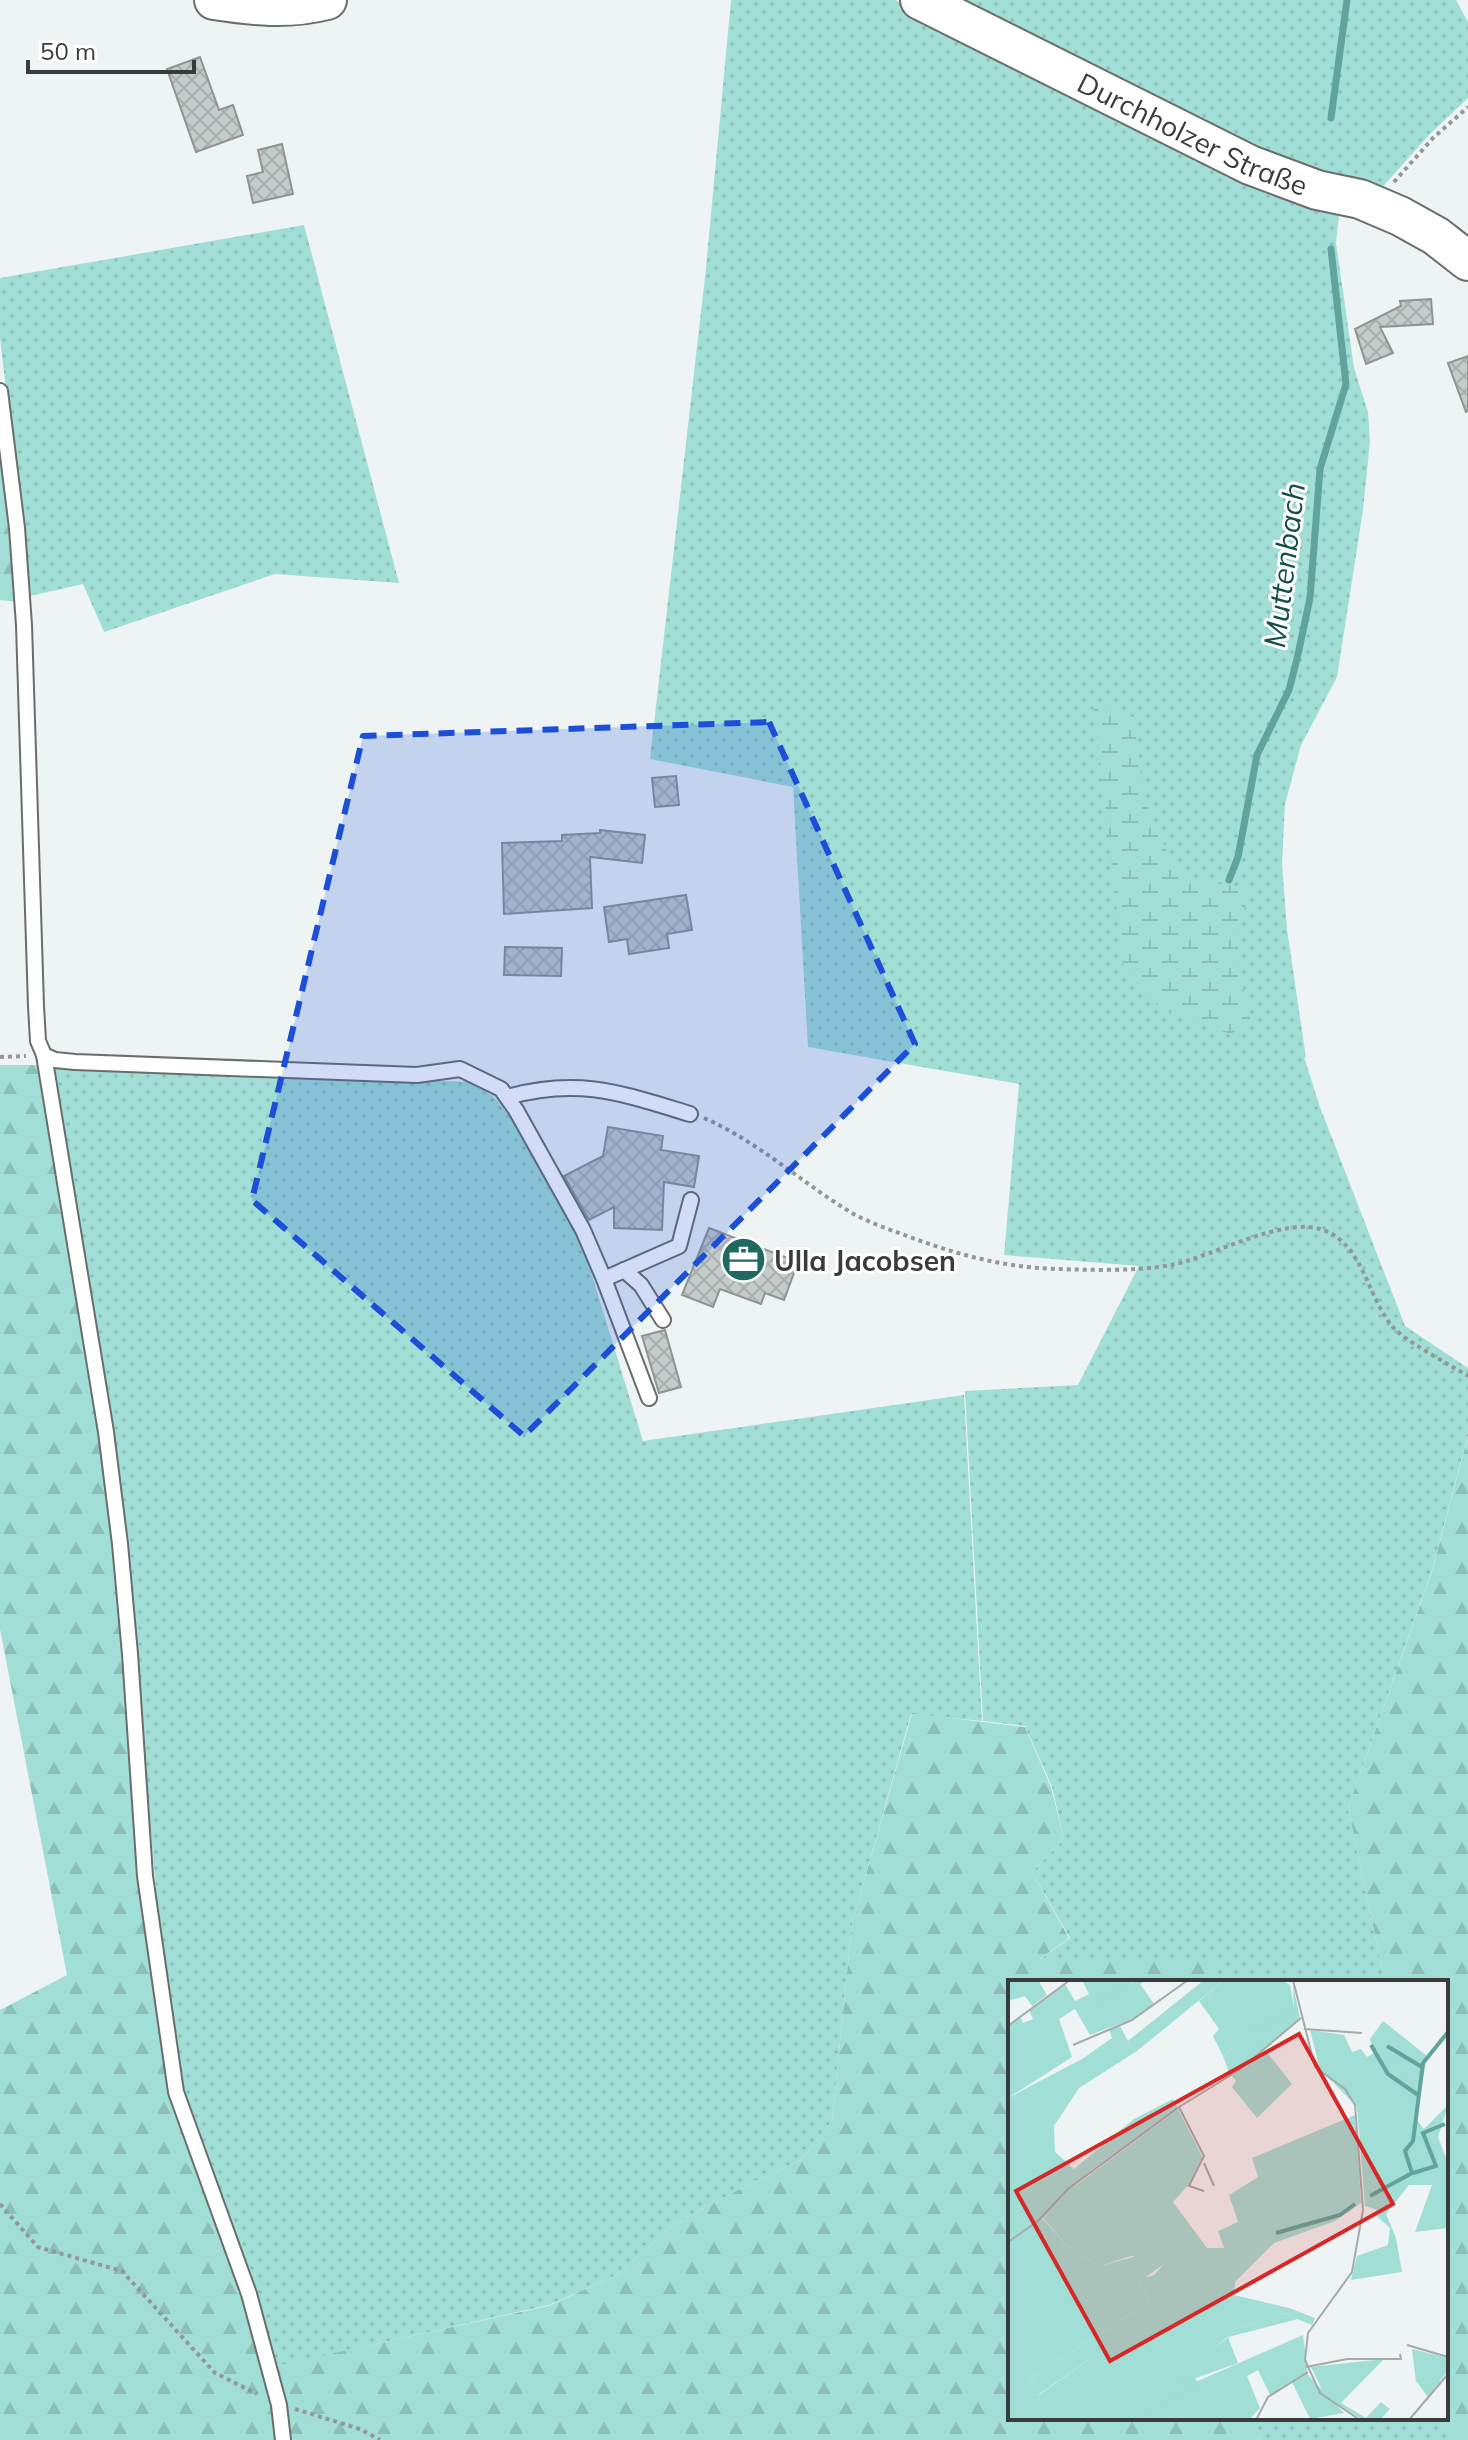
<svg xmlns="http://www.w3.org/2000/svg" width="1468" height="2440" viewBox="0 0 1468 2440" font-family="Mulish,sans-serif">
  <defs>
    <pattern id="grass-dots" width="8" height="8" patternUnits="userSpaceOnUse" patternTransform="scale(2)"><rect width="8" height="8" fill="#a1ded5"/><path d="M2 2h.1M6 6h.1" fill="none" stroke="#8bbfb8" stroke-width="1.8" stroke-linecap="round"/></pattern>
    <pattern id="forest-firs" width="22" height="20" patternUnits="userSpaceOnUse" patternTransform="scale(2)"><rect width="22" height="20" fill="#a1ded5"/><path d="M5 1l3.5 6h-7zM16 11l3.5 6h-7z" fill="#8bbfb8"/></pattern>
    <pattern id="wetland-marsh" width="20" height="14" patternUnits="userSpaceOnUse" patternTransform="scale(2)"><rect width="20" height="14" fill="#a1ded5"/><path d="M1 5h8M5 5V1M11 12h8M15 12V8" fill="none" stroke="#8bbfb8"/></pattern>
    <pattern id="building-cross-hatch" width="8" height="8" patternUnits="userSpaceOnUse" patternTransform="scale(2)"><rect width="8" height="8" fill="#c5cbca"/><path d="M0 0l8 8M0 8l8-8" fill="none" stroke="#aaafae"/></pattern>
  </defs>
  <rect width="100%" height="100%" fill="#edf4f3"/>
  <!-- grass -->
  <g fill="url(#grass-dots)">
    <path d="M731 0H895L1249 177 1340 207 1336 243 1354 368 1368 412 1370 441 1363 510 1337 677 1301 745 1285 804 1282 864 1287 929 1306 1058 1304 1057 1320 1107 1405 1326 1468 1368V1435L1432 1570 1348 1808 1385 1982H1216L1219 1959 1039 1960 1070 1938 1032 1872 1064 1839 1052 1787 1025 1726 983 1721 965 1391 1078 1385 1139 1266 1004 1255 1019 1084 808 1047 793 787 650 759 706 268Z"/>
    <path d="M952 0H1456L1468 22V98L1429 135 1377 193 1279 163Z"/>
    <path d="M304 225 399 583 275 574 104 632 83 584 30 596 0 338V278Z"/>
    <path d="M50 1066 469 1082 493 1096 509 1115 582 1243 643 1441 964 1395 982 1721 911 1714 852 1924 832 2121 801 2160 755 2181 673 2225 617 2275 549 2305 278 2366 246 2267 186 2105 178 2071 164 1981 125 1538Z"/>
    <path d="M1446 2387 1451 2440H1260L1254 2418H1446Z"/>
  </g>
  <!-- forest -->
  <g fill="url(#forest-firs)">
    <path d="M0 447 19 602 0 600Z"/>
    <path d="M0 1065H43L77 1270 115 1541 173 2094 271 2367 548 2306 617 2275 673 2225 755 2181 801 2160 832 2121 852 1924 912 1713 1025 1727 1051 1787 1064 1839 1032 1872 1069 1938 1040 1959H1220L1216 1982H1010V2418H1254L1260 2440H0V2010L67 1975 0 1629Z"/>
    <path d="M1468 1436V2440H1450L1446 2390V1982H1385L1348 1808 1432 1571Z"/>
  </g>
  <!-- wetland -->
  <path fill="url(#wetland-marsh)" d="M1093 700 1133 717 1145 800 1174 868 1200 881 1250 888 1234 948 1251 1023 1230 1034 1163 1011 1123 964Z"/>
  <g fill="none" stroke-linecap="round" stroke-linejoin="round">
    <!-- stream -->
    <g stroke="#61a49b" stroke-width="7">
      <path d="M1331 118 1347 0"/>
      <path d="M1229 880 1238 857 1257 755 1289 690 1297 659 1310 598 1320 469 1346 384 1331 249"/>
    </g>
  </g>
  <!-- building -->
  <g fill="url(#building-cross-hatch)" stroke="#8d9492" stroke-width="2">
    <path d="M200 57 219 110 233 105 243 135 196 152 167 69Z"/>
    <path d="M282 144 293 194 253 203 247 176 263 172 258 150Z"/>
    <path d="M1431 299 1433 324 1380 327 1393 353 1366 364 1355 329 1401 306 1400 301Z"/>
    <path d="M1468 356V411L1466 412 1448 363Z"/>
    <path d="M676 776 679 805 655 807 652 778Z"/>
    <path d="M600 830 645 835 642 863 590 857 592 908 504 914 502 843 562 841V835L600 833Z"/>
    <path d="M686 895 692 930 667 934 669 948 629 954 627 939 609 942 604 907Z"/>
    <path d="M505 947 562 948 561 976 504 975Z"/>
    <path d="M608 1127 663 1136 661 1150 699 1156 694 1187 664 1182 662 1230 614 1228V1207L589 1220 564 1176 603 1156Z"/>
    <path d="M709 1228 798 1262 784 1300 765 1293 761 1304 720 1289 713 1307 682 1295Z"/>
    <path d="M665 1330 681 1387 659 1393 642 1336Z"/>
  </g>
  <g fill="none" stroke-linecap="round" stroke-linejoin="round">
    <defs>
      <g id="lane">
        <path d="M0 391 17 528 24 625 36 1006 38 1041 44 1055 55 1060 75 1062 417 1075 460 1069 501 1089 516 1110 583 1230 604 1279 679 1246 691 1200"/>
        <path d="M44 1055 106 1432 120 1544 130 1654 145 1876 176 2092 249 2294 279 2405 283 2440"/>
        <path d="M507 1097C579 1077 621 1093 690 1114"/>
        <path d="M624 1270 641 1285 663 1320"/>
        <path d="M604 1279 649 1398"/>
      </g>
      <g id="secondary">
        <path d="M214 0C253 6 288 10 327 0"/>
        <path id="s1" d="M920 0 1250 165 1317 190 1360 199 1400 216 1436 236 1468 261"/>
      </g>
    </defs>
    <!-- lane casing -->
    <use href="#lane" stroke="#696e6d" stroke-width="18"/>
    <!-- secondary casing -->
    <use href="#secondary" stroke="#696e6d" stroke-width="42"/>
    <!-- path -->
    <g stroke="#939797" stroke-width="4" stroke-dasharray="4 4" stroke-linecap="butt">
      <path d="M1394 182 1433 138 1468 107"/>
      <path d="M0 1057 26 1056"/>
      <path d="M704 1118C757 1141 802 1183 852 1213 868 1222 885 1228 902 1234 946 1251 990 1264 1038 1268 1076 1270 1134 1272 1171 1265 1210 1258 1284 1215 1323 1230 1363 1244 1367 1296 1392 1326 1403 1340 1450 1365 1468 1376"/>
      <path d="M0 2204 38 2247 122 2271 215 2373 257 2394"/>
      <path d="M295 2409 360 2429 380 2440"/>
    </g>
    <!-- lane -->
    <use href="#lane" stroke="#fff" stroke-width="14"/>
    <!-- secondary -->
    <use href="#secondary" stroke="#fff" stroke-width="38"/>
  </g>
  <!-- marked area -->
  <path fill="#1d4ed8" fill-opacity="0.2" stroke="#1d4ed8" stroke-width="6" stroke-dasharray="16 10" stroke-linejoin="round" d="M769 722 915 1044 524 1436 252 1200 363 736Z"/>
  <!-- icons -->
  <defs>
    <symbol id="office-disc" viewBox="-11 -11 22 22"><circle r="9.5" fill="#206961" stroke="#fff"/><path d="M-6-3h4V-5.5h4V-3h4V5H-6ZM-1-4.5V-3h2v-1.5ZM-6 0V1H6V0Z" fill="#fff"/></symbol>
  </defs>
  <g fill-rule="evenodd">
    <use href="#office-disc" x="718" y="1234" width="51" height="51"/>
  </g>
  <g text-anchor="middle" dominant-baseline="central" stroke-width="6" stroke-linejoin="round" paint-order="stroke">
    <!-- street labels -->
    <g font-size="28" fill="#3a3c3c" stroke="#fff">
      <text stroke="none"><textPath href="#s1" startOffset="304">Durchholzer Straße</textPath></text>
    </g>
    <!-- poi labels -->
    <g font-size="28" font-weight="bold" fill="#3a3c3c" stroke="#fff" text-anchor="start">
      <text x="774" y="1260">Ulla Jacobsen</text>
    </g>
    <!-- water labels -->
    <g font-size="30" font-style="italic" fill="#134e47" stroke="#fff">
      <text transform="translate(1284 565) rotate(-83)">Muttenbach</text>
    </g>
  </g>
  <!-- overview -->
  <g transform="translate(1008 1980)">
    <rect width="440" height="440" fill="#edf4f3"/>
    <path d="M0 0H30L39 15 24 26 17 16 0 21ZM74 0H94L84 9 138 0 132 4 146 24 124 39 82 55 67 29 51 39 64 77 0 118V47L12 36 15 43 25 39 21 30 57 4 67 21 81 14ZM216 0H274L282 5 287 33 241 54 215 76 205 56 211 49 191 21ZM375 41 419 76 408 139 416 149 440 125 430 157 440 183V248L407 252 424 205H401L378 234 388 258 394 292 343 300 349 276 380 265 382 248 370 237 373 231 357 226 349 127 312 89 302 50 336 55 344 72 353 69 359 77 366 73 362 59ZM258 71 284 104 249 138 224 107 228 101 224 96ZM170 129 195 178 184 201 165 222 199 268H216L210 251 230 242 221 215 250 197 244 178 347 135 353 223 327 241 266 263 227 302 226 315 168 327 93 385 86 376 30 415 22 399 142 321 130 300 146 295 156 284 123 276 92 286 59 266 35 238 55 215ZM275 333 290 339 220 357 230 383 166 406 157 391 208 367 219 358 218 352ZM295 355 300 395 336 433 302 439 284 402 262 415 250 390 239 396 252 428 241 440H147L141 433 190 401ZM404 369 440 378 438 393 420 417 408 401ZM376 379 333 423 358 438 373 422 382 429 372 440H355L317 416 303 387Z" fill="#a1ded5"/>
    <path d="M94 0H126L93 22 84 9ZM196 0H216L129 71 71 108 46 146 47 172 66 189 126 139 165 119 170 128 82 191 34 238 59 266 92 286 151 270 156 284 131 302 142 321 22 399 31 415 86 376 93 384 168 326 226 315 281 328 307 338 304 345 275 333 218 352 219 357 208 367 158 391 166 406 186 397 190 402 142 433 147 440H0V118L74 79 104 58 101 49 112 46 120 61ZM285 4 292 39 222 95 215 76 247 49 286 33Z" fill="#a1ded5"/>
    <path d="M280 226 265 246 268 256 250 263 251 246Z" fill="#a1ded5"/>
    <path fill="none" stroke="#61a49b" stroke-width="4" d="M363 65 380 94 410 115M379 66 414 87M405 193 428 186 415 153 437 144M362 216 404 193 397 171 405 161 415 83 440 52M268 253 332 235 347 224"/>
    <path fill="none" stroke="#a5aaaa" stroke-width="2" d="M285 0 307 87 337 109 347 125 355 230 344 292 300 353 297 380 312 413 352 440M0 46 62 0M296 49 354 53M65 65 124 40 180 0M196 183 206 206M196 211 181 206 196 176 171 127 231 90 293 38M0 262 30 241 60 209 171 127M399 365 440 377M298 387 339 379H393L392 374M248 440 260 417 300 392M401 440 440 394"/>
    <path fill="#d62828" fill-opacity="0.15" stroke="#d62828" stroke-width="4" d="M291 54 385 224 102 381 8 211Z"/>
    <rect width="440" height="440" fill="none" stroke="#3a3c3c" stroke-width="4"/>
  </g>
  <!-- scale -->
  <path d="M28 60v12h166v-12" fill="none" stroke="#3a3c3c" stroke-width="4"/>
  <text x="40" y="60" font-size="24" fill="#3a3c3c" stroke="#ffffff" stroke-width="6" paint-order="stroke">50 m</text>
</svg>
